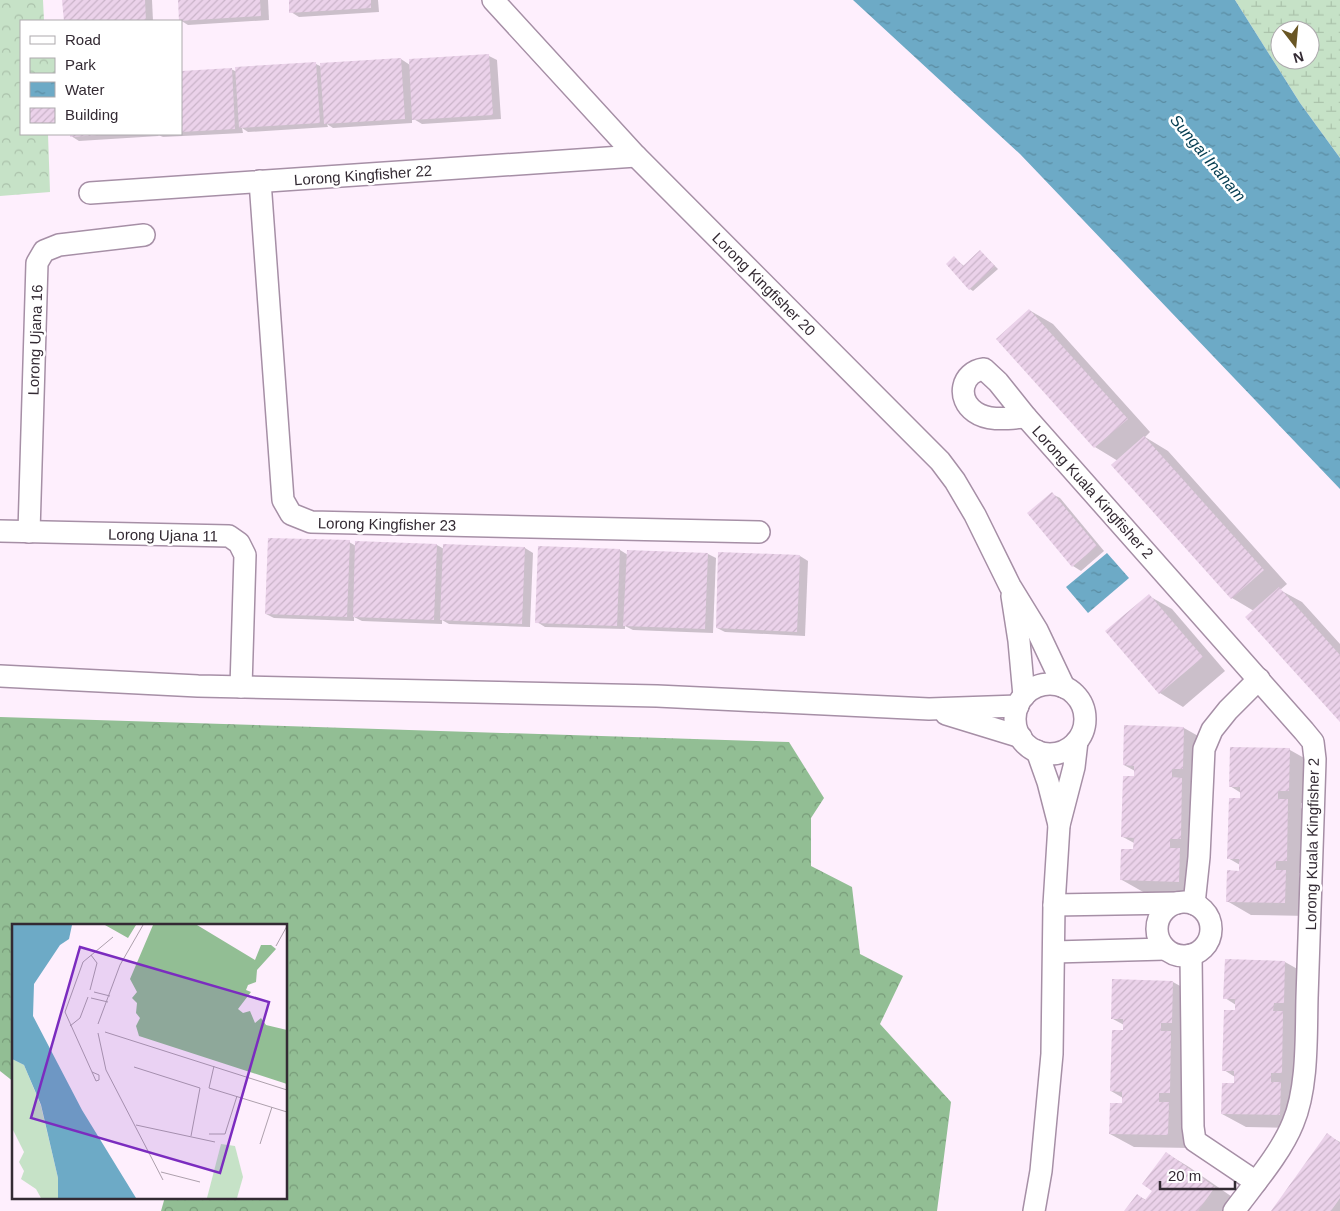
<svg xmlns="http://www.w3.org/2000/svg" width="1340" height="1211" viewBox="0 0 1340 1211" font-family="Helvetica,sans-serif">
  <defs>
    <pattern id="forest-crowns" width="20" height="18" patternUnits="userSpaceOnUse" patternTransform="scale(1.25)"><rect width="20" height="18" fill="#92be94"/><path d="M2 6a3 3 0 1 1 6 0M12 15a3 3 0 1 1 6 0" fill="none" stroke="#789b79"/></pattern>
    <pattern id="wetland-marsh" width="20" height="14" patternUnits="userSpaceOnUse" patternTransform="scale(1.25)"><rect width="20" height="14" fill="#c6e2c7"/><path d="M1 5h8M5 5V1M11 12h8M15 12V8" fill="none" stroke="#abc2ab"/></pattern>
    <pattern id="park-crowns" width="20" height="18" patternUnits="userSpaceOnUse" patternTransform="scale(1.25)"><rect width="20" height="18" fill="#c6e2c7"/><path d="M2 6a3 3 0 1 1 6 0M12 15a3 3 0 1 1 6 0" fill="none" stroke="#abc2ab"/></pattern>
    <pattern id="water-ripples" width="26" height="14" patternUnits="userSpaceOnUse" patternTransform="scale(1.25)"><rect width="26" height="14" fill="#6daac6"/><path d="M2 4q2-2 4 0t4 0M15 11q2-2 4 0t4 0" fill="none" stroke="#5a8ba1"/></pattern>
    <pattern id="building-hatch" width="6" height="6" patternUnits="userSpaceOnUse" patternTransform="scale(1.25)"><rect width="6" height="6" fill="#ebd2ea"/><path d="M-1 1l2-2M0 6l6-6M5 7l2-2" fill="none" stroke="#cab4c9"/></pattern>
  </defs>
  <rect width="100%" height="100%" fill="#feeffd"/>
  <!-- forest -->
  <path fill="url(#forest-crowns)" d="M0 717 789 742 824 798 811 818V866L852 887 860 954 903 976 880 1024 951 1102 937 1211H161L165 1197H286V925H14V1082L0 1071Z"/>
  <!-- wetland -->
  <path fill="url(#wetland-marsh)" fill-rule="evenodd" d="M1235 0H1340V158L1300 103ZM1280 30H1310V60H1280Z"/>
  <!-- park -->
  <path fill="url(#park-crowns)" d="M0 0H43L44 21H21V134H48L50 192 0 196Z"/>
  <!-- water -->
  <g fill="url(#water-ripples)">
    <path d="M853 0H1235L1300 103 1340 158V489L1020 154Z"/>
    <path d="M1107 553 1129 578 1088 613 1066 587Z"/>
  </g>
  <!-- shadow -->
  <g fill="#0003">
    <path d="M63 0H152L153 21H65Z"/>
    <path d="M179 0H268L269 20 188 25 180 20Z"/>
    <path d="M290 0H378L379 12 299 17 291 12Z"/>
    <path d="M489 56 497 60 501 119 422 124 412 118V123L333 128 327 124 328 127 248 132 242 128 243 133 163 137 158 135 159 136 79 141 71 136V134H181V72L231 69 237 72 316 64 322 67V64L401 59 410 65Z"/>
    <path d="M980 251 998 269 973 291 970 289 954 258 964 266Z"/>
    <path d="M1029 310 1053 324 1150 432 1145 437 1168 451 1287 584 1280 590 1302 602 1340 644V720L1254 611 1232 598 1118 461 1095 447 997 339Z"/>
    <path d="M1052 494 1060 498 1104 551 1081 571 1073 566 1029 513Z"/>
    <path d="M349 542 356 546 437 545 444 549 525 548 533 553 530 627 449 624 442 620V624L362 621 354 617V621L274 618 266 614Z"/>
    <path d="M620 550 628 555V551L708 554 716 558 713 633 633 630 625 626V629L545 627 537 622Z"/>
    <path d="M800 556 808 561 805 636 725 632 717 628Z"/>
    <path d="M1149 596 1172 609 1225 671 1183 707 1160 693Z"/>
    <path d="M1184 728 1207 741 1202 894 1145 893 1122 880 1134 850V843L1123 837 1135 771 1124 765Z"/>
    <path d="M1231 749 1290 750 1313 763 1312 804 1301 803V808L1311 814 1310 874 1299 873V879L1309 885 1308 916 1251 915 1227 901 1240 872V865L1228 858 1241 793 1230 786Z"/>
    <path d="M1285 962 1308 975 1303 1128 1246 1127 1222 1114 1235 1084V1077L1224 1070 1236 1005 1225 998Z"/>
    <path d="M1173 982 1196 995 1182 1105V1111L1192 1117 1191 1148 1134 1147 1110 1134 1123 1104V1098L1111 1091 1124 1025 1113 1019Z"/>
    <path d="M1327 1135 1340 1142V1211H1273Z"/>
    <path d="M1166 1153 1189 1167 1238 1201 1230 1211H1126L1137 1195 1146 1200 1154 1191Z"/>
  </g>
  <!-- building -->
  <g fill="url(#building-hatch)">
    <path d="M62 0H145L146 21H64Z"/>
    <path d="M178 0H260L261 16 179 21Z"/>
    <path d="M289 0H371V8L289 13Z"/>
    <path d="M489 54 493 115 412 120 409 59Z"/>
    <path d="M401 58 405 119 324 124 320 63Z"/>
    <path d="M316 62 320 123 239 128 235 67Z"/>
    <path d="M232 68 235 129 181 132V71Z"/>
    <path d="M70 134H101V135L70 137Z"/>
    <path d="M980 250 995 266 969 290 946 264 954 256 963 266Z"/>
    <path d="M1029 309 1128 419 1094 448 996 339Z"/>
    <path d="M1144 436 1264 570 1231 599 1111 465Z"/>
    <path d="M1052 492 1097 546 1072 567 1027 513Z"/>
    <path d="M268 538 350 540 347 617 265 614Z"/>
    <path d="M355 541 437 544 434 620 353 617Z"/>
    <path d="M443 544 525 547 522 624 440 620Z"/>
    <path d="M538 546 620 549 617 626 535 623Z"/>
    <path d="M627 550 708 553 705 629 623 626Z"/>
    <path d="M718 552 800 555 797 632 716 628Z"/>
    <path d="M1279 587 1340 655V722L1245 617Z"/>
    <path d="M1149 594 1203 657 1159 694 1105 631Z"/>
    <path d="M1124 725 1184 727 1183 769H1172V777L1182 778 1181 839H1170V848H1180L1179 882 1120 880 1121 849H1133L1134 838 1121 837 1123 776H1134V766L1123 765Z"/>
    <path d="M1230 747 1290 748 1289 791H1278V799H1288L1287 861H1276V870H1286L1285 903 1226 902 1227 870 1239 871V859H1227L1229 798H1240V787H1229Z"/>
    <path d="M1225 959 1285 961 1284 1003H1274L1273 1011H1283L1282 1073H1271V1082H1281L1280 1115 1221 1114 1222 1083H1234V1071H1222L1224 1010H1235V999H1223Z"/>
    <path d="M1112 979 1173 981 1172 1023H1161V1031H1171L1170 1093H1159V1102H1169L1168 1135 1109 1134 1110 1103H1122V1092L1110 1091 1112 1030H1123V1019H1111Z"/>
    <path d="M1327 1133 1340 1143V1198L1331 1211H1271Z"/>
    <path d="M1166 1152 1215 1187 1198 1211H1124L1137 1194 1145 1200 1152 1191 1142 1184Z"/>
  </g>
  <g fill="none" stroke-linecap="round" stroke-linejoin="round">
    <defs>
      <g id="street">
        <path d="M493 0 636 156 940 461 955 481 975 515 1010 586 1037 630 1064 687"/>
        <path d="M260 181 283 500 291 514 311 522 759 532"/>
        <path d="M90 193 636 156"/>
        <path d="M984 369 998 382 1026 417C1010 418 989 422 975 412 956 399 961 372 984 369Z"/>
        <path d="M1026 417 1304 731 1313 742 1315 759C1313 839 1310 919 1307 998 1306 1036 1308 1088 1293 1123 1281 1153 1254 1184 1234 1211"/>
        <path d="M0 531 229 536 239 543 245 555 241 687"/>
        <path d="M29 532 37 263 44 251 59 245 144 235"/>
        <path d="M1012 596 1019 641 1024 696"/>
        <path d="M0 676 198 686 657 696 929 709 1018 706"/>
        <circle cx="1050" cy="719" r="35"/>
        <path d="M946 714 1021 737"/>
        <path d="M1037 751 1048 782 1059 825"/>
        <circle cx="1184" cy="929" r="27"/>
        <path d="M1194 904 1199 857 1204 749 1212 730 1228 710 1259 679"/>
        <path d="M1054 905 1177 903"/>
        <path d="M1054 952 1165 949"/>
        <path d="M1191 955 1193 1127 1195 1141 1256 1182"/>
        <path d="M1034 1211 1041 1171 1052 1054 1054 905 1059 825 1074 767 1077 741"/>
      </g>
    </defs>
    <!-- street casing -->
    <use href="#street" stroke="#a68fa6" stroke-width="24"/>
    <!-- street -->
    <use href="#street" stroke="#fff" stroke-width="21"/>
  </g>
  <g text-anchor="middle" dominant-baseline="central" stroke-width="5" stroke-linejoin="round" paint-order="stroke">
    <!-- street labels -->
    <g font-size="15" fill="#332a33" stroke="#fff">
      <text transform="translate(363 175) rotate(-4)">Lorong Kingfisher 22</text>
      <text transform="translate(764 284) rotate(45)">Lorong Kingfisher 20</text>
      <text transform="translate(35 340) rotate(-88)">Lorong Ujana 16</text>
      <text transform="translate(1093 492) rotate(48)">Lorong Kuala Kingfisher 2</text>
      <text transform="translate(387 524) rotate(1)">Lorong Kingfisher 23</text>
      <text transform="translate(163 535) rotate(1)">Lorong Ujana 11</text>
      <text transform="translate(1312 844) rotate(-89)">Lorong Kuala Kingfisher 2</text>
    </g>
    <!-- water labels -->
    <g font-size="16" font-style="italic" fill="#043c50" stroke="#fff">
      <text transform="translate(1208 158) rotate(50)">Sungai Inanam</text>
    </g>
  </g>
  <!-- overview -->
  <g transform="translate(12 924)">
    <rect width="275" height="275" fill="#feeffd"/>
    <path d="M93 1H124L116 14ZM141 1H185L243 36 249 21H259L264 25 245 46 244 58 236 61 234 66 239 68 226 85 231 89 238 87 243 99 249 94 254 101 275 106V160L127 112 124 102 128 94 124 89 125 79 120 74 125 68 118 55Z" fill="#92be94"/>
    <path d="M0 135 12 141 29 182 46 254V274H29L24 265 9 255 12 247 7 238 12 228 0 204Z" fill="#c6e2c7"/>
    <path d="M209 220 223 222 231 253 225 274H195Z" fill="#c6e2c7"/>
    <path d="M0 1H60L57 15 48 21 22 60 21 92 70 186 124 274H46V254L29 181 12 141 0 135Z" fill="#6daac6"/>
    <path fill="none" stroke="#ada0ac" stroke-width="1" d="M264 22 275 2M78 66 85 39 79 31M82 68 98 72M79 74 96 78M86 100 108 41 131 1M58 102 68 94 76 73M93 108 275 166M86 109 94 146 151 256M202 142 197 164 275 188M122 143 188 164 179 212M80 148 53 88 71 38 101 13M80 148 87 151V156L84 157ZM124 201 203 218M197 210H213L225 172M248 220 260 183M149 248 188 258"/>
    <path fill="#7b2cbf" fill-opacity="0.15" stroke="#7b2cbf" stroke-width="2.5" d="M68 23 257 78 208 249 19 194Z"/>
    <rect width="275" height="275" fill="none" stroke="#332a33" stroke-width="2.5"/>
  </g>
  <!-- legend -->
  <rect x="20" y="20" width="162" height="115" fill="#ffffff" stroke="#adaaad"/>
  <rect x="30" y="36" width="25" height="8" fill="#ffffff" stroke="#adaaad"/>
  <text x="65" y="45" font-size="15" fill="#332a33">Road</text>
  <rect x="30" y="58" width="25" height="15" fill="url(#park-crowns)" stroke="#adaaad"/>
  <text x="65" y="70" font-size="15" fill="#332a33">Park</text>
  <rect x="30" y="82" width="25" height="15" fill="url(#water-ripples)" stroke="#adaaad"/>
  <text x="65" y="95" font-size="15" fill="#332a33">Water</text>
  <rect x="30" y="108" width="25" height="15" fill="url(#building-hatch)" stroke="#adaaad"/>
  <text x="65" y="120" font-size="15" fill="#332a33">Building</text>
  <!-- north arrow -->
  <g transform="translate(1295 45) rotate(164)"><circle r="24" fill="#ffffff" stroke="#adaaad"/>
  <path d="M0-4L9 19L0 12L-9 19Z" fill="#695624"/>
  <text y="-8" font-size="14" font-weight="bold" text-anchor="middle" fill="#332a33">N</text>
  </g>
  <!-- scale -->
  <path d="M1160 1181v8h75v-8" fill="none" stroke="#332a33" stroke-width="2.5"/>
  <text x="1168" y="1181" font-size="15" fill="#332a33" stroke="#ffffff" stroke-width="4" paint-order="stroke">20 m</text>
</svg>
